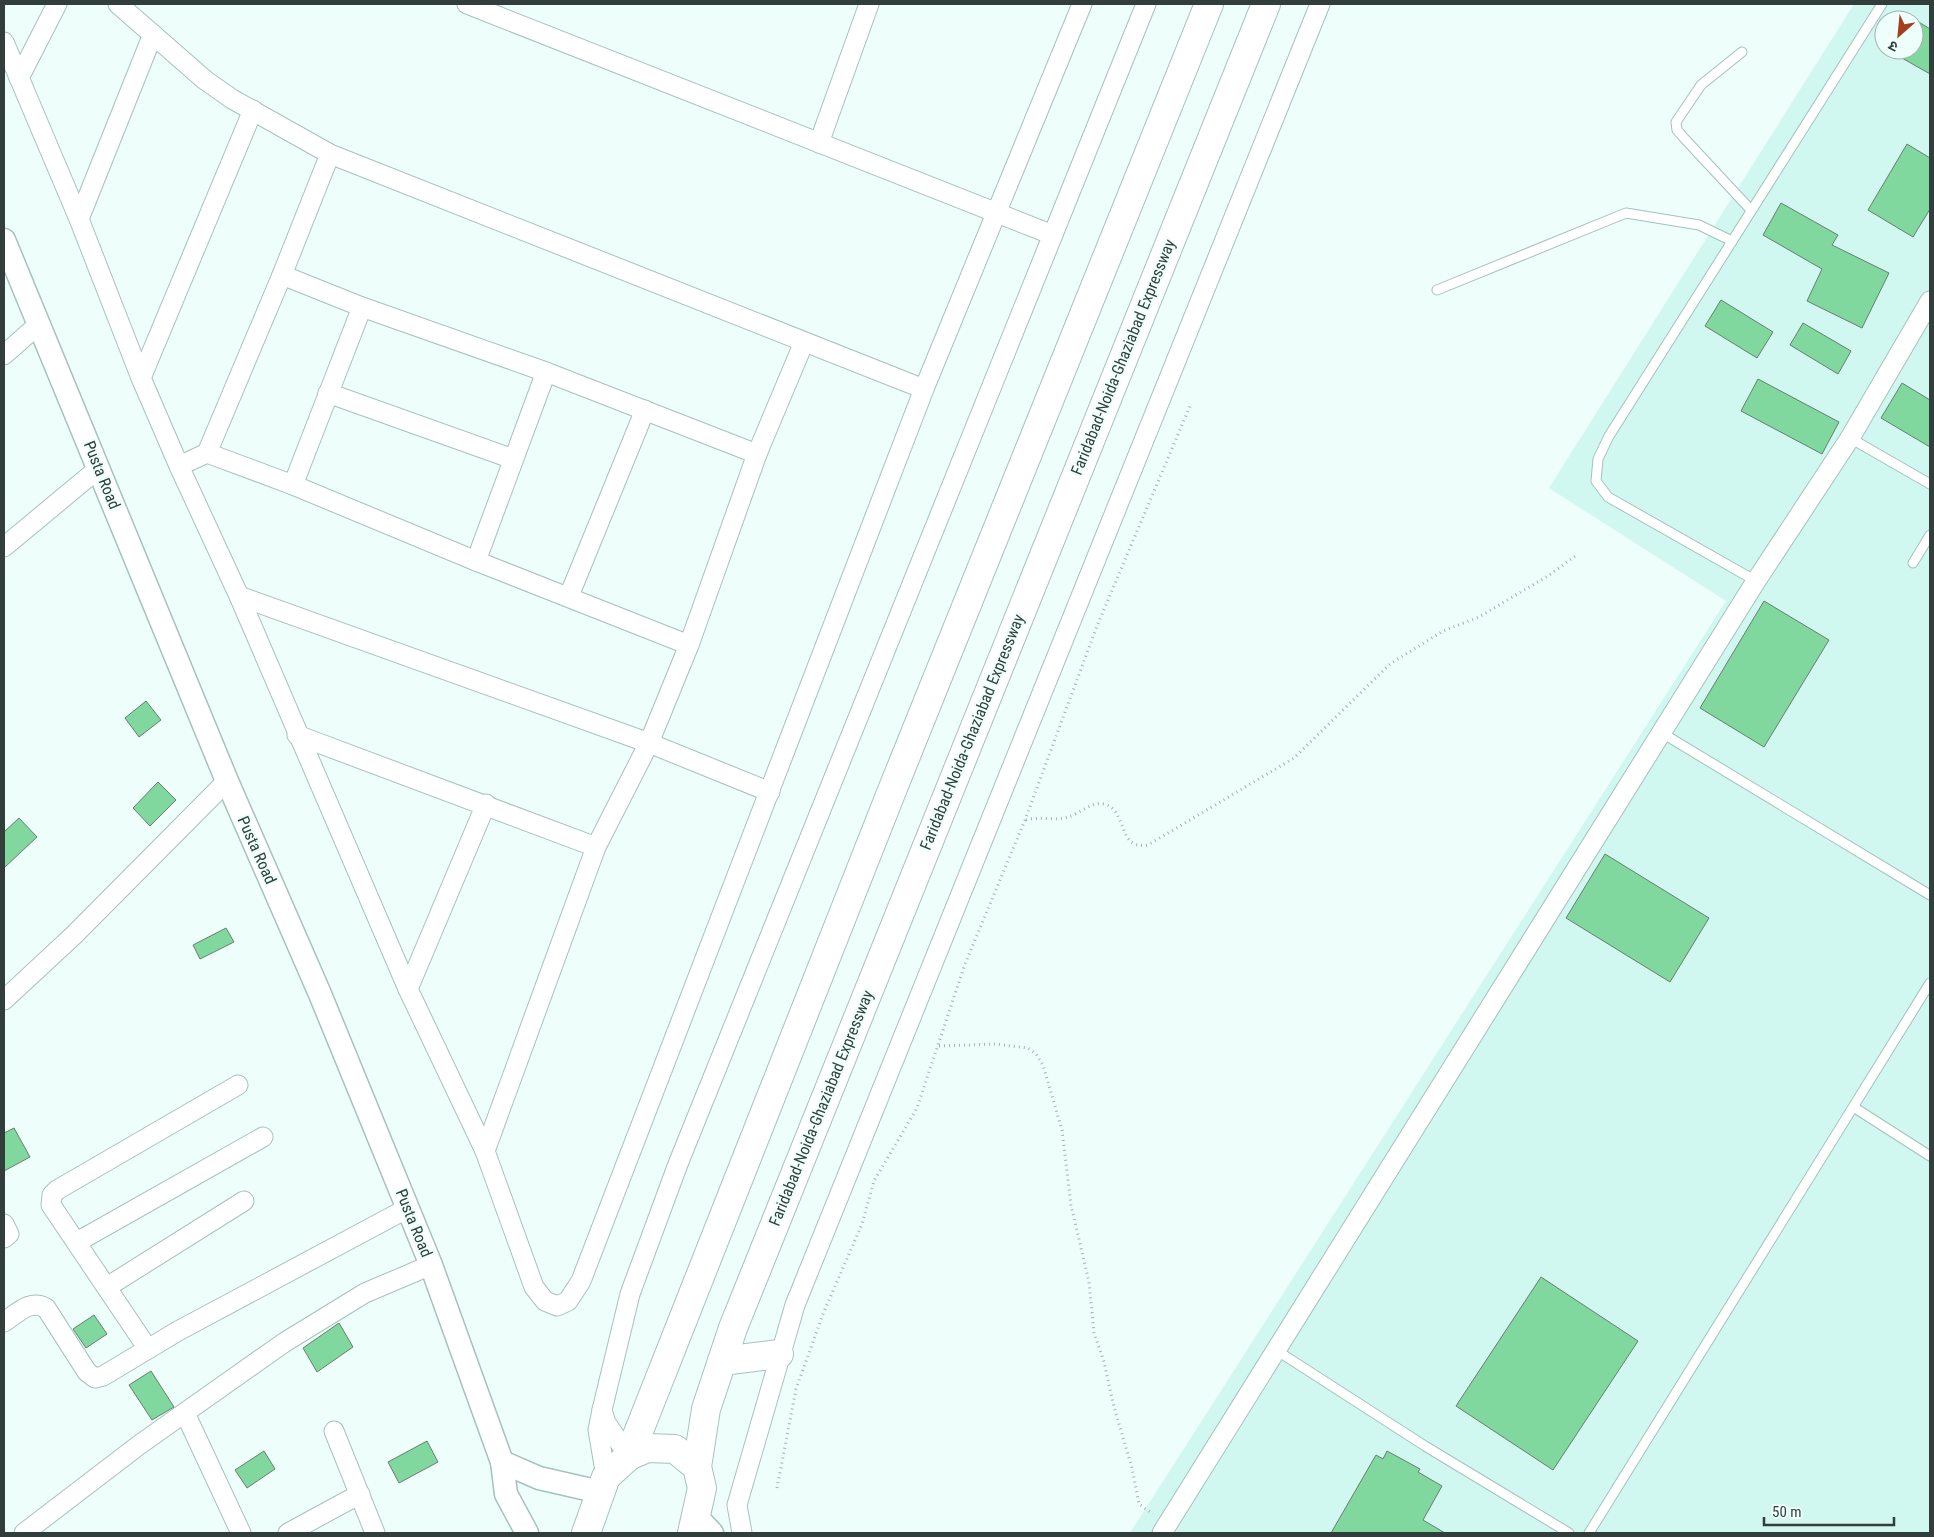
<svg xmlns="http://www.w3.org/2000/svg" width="1934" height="1537" viewBox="0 0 1934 1537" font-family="'Roboto Condensed','Noto Sans Devanagari',sans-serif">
  <rect width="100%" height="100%" fill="#edfefb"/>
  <!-- built -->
  <path fill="#d0f7f0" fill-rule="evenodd" d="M1854 4H1930V1533H1130L1726 601 1549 488ZM1884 20H1914V50H1884Z"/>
  <!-- building -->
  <g fill="#80d89e" stroke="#6a7e70">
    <path d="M1914 19 1930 29V74L1888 50H1914Z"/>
    <path d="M1907 144 1930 158V209L1913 237 1868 210Z"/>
    <path d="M1781 203 1838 235 1832 245 1889 273 1862 328 1807 301 1822 269 1763 235Z"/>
    <path d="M1721 300 1773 332 1757 358 1705 326Z"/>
    <path d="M1803 323 1851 351 1838 374 1790 345Z"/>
    <path d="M1758 379 1839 422 1822 454 1741 411Z"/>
    <path d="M1902 383 1930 400V447L1881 418Z"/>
    <path d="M1764 601 1829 640 1764 747 1700 708Z"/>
    <path d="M146 701 161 720 139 737 125 718Z"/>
    <path d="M158 782 176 800 150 826 133 808Z"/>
    <path d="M19 818 37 837 4 868V832Z"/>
    <path d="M1605 854 1709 918 1670 982 1566 918Z"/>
    <path d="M226 928 234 942 200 959 193 945Z"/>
    <path d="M14 1128 30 1157 4 1171V1133Z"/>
    <path d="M1541 1277 1638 1341 1553 1470 1456 1406Z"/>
    <path d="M94 1315 107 1334 86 1348 73 1329Z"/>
    <path d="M339 1323 353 1347 317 1372 303 1348Z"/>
    <path d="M151 1371 174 1407 152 1420 129 1385Z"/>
    <path d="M427 1441 438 1462 399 1483 388 1462Z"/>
    <path d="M264 1451 275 1469 247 1488 235 1470Z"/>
    <path d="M1387 1451 1420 1469 1418 1472 1442 1486 1423 1520 1445 1533H1331L1376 1455 1383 1459Z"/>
  </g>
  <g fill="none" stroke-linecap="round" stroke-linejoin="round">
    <defs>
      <g id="service">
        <path d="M1742 52 1701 85 1676 122 1677 130 1684 138 1751 210"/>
        <path d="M1437 290 1626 213 1699 225 1732 241"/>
        <path d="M1850 438 1930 484"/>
        <path d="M1913 563 1930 535"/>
        <path d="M1756 581 1608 497 1596 481 1598 459 1609 436 1882 4"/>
        <path d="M1662 733 1930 895"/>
        <path d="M1855 1108 1930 1156"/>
        <path d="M1276 1350 1425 1446 1569 1533"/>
        <path d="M1589 1533 1930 983"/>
      </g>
      <g id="minor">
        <path d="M118 4 205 80 232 99 330 154 924 389"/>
        <path d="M467 4 1053 235"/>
        <path d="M4 42 79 219 141 378 179 466 239 596 408 989 485 1151 534 1287 545 1301 557 1306 568 1301 581 1281 924 389 1082 4"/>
        <path d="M19 78 57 4"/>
        <path d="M819 143 869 4"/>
        <path d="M79 219 153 34"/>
        <path d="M282 275 362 307 546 372 757 454"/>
        <path d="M4 355 39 324"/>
        <path d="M141 378 253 110"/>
        <path d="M328 393 513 459"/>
        <path d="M207 453 293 485 476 561 689 645 757 454 804 342"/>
        <path d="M179 466 207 453 282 275 330 154"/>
        <path d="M293 485 362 307"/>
        <path d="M4 547 99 468"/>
        <path d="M476 561 546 372"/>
        <path d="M239 596 649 743 770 792"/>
        <path d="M569 596 645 410"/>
        <path d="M297 735 596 847"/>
        <path d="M408 989 486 804"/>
        <path d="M4 1000 74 935 227 781"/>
        <path d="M485 1151 596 847 649 743 689 645"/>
        <path d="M4 1224 9 1234 4 1238"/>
        <path d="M77 1242 263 1137"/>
        <path d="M107 1287 244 1201"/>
        <path d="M4 1322C18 1313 30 1299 46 1308L87 1372 95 1378 103 1376 178 1331 408 1208"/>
        <path d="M148 1349 51 1205 52 1195 57 1190 238 1085"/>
        <path d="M602 1410 606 1423 629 1456"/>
        <path d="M185 1413 241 1533"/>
        <path d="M334 1431 375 1533"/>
        <path d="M606 1477 598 1430 602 1410 630 1294 678 1164 1146 4"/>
        <path d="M24 1533 139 1445 285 1342 365 1293 431 1265"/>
        <path d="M288 1533 360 1494"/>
        <path d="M742 1533 737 1505 795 1305 1320 4"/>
        <path d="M1162 1533 1756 581 1850 438 1930 301"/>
      </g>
      <g id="tertiary">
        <path d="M4 240 227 781 320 994 431 1265 502 1462 506 1494 527 1533"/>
        <path d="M502 1462 539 1478 600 1492"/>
        <path d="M695 1515 712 1533"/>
      </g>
      <g id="primary">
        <path d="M722 1361 779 1354"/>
        <path d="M629 1456 647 1448 675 1449 697 1467 702 1488 692 1533"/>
        <path d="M697 1467 706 1409 733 1328 1266 4"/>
        <path d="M586 1533 606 1477 629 1456 893 788 1209 4"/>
      </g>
    </defs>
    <!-- service casing -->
    <use href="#service" stroke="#a5c2bd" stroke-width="11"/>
    <!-- minor casing -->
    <use href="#minor" stroke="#a5c2bd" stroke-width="21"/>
    <!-- tertiary casing -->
    <use href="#tertiary" stroke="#a5c2bd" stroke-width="25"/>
    <!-- primary casing -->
    <use href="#primary" stroke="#a5c2bd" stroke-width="30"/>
    <!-- path -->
    <g stroke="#a4b3b0" stroke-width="3" stroke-dasharray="1 4" stroke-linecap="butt">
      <path d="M1026 820C1040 816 1055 821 1068 817 1079 814 1092 801 1104 804 1128 810 1117 851 1148 845L1294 758 1390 664 1443 631 1479 617 1509 599 1548 576 1578 554"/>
      <path d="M939 1046 995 1044 1028 1048 1036 1054 1043 1065 1062 1130 1071 1205 1089 1282 1094 1333 1104 1362 1114 1407 1132 1468 1139 1504 1153 1514"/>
      <path d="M777 1488 796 1389 823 1314 862 1224 874 1181 917 1108 965 964 1025 820 1097 626 1190 406"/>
    </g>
    <!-- service -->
    <use href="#service" stroke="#fff" stroke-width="9"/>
    <!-- minor -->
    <use href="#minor" stroke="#fff" stroke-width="19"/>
    <!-- tertiary -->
    <use href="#tertiary" stroke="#fff" stroke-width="22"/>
    <!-- primary -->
    <use href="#primary" stroke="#fff" stroke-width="28"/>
  </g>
  <g text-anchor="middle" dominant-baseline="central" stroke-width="4.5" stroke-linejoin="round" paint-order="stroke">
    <!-- street labels -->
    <g font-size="16" fill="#323e3b" stroke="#edfefb">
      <text transform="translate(1123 357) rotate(-68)">Faridabad-Noida-Ghaziabad Expressway</text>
      <text transform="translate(102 475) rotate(68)">Pusta Road</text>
      <text transform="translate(972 732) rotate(-68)">Faridabad-Noida-Ghaziabad Expressway</text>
      <text transform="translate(257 850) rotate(66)">Pusta Road</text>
      <text transform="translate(821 1108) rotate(-68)">Faridabad-Noida-Ghaziabad Expressway</text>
      <text transform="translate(414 1223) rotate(68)">Pusta Road</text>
    </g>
  </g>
  <!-- border -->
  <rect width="1934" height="1537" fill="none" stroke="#323e3b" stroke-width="10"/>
  <!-- north arrow -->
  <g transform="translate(1899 35) rotate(207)"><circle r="24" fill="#edfefb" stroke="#a2b1ae"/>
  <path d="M0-4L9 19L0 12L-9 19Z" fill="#a53e1d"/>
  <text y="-8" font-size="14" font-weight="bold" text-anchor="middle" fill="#323e3b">उ</text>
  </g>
  <!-- scale -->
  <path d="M1764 1517v8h130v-8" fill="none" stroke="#323e3b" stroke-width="2.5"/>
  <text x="1772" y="1517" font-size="15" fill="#323e3b" stroke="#edfefb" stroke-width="4" paint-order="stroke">50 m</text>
</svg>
